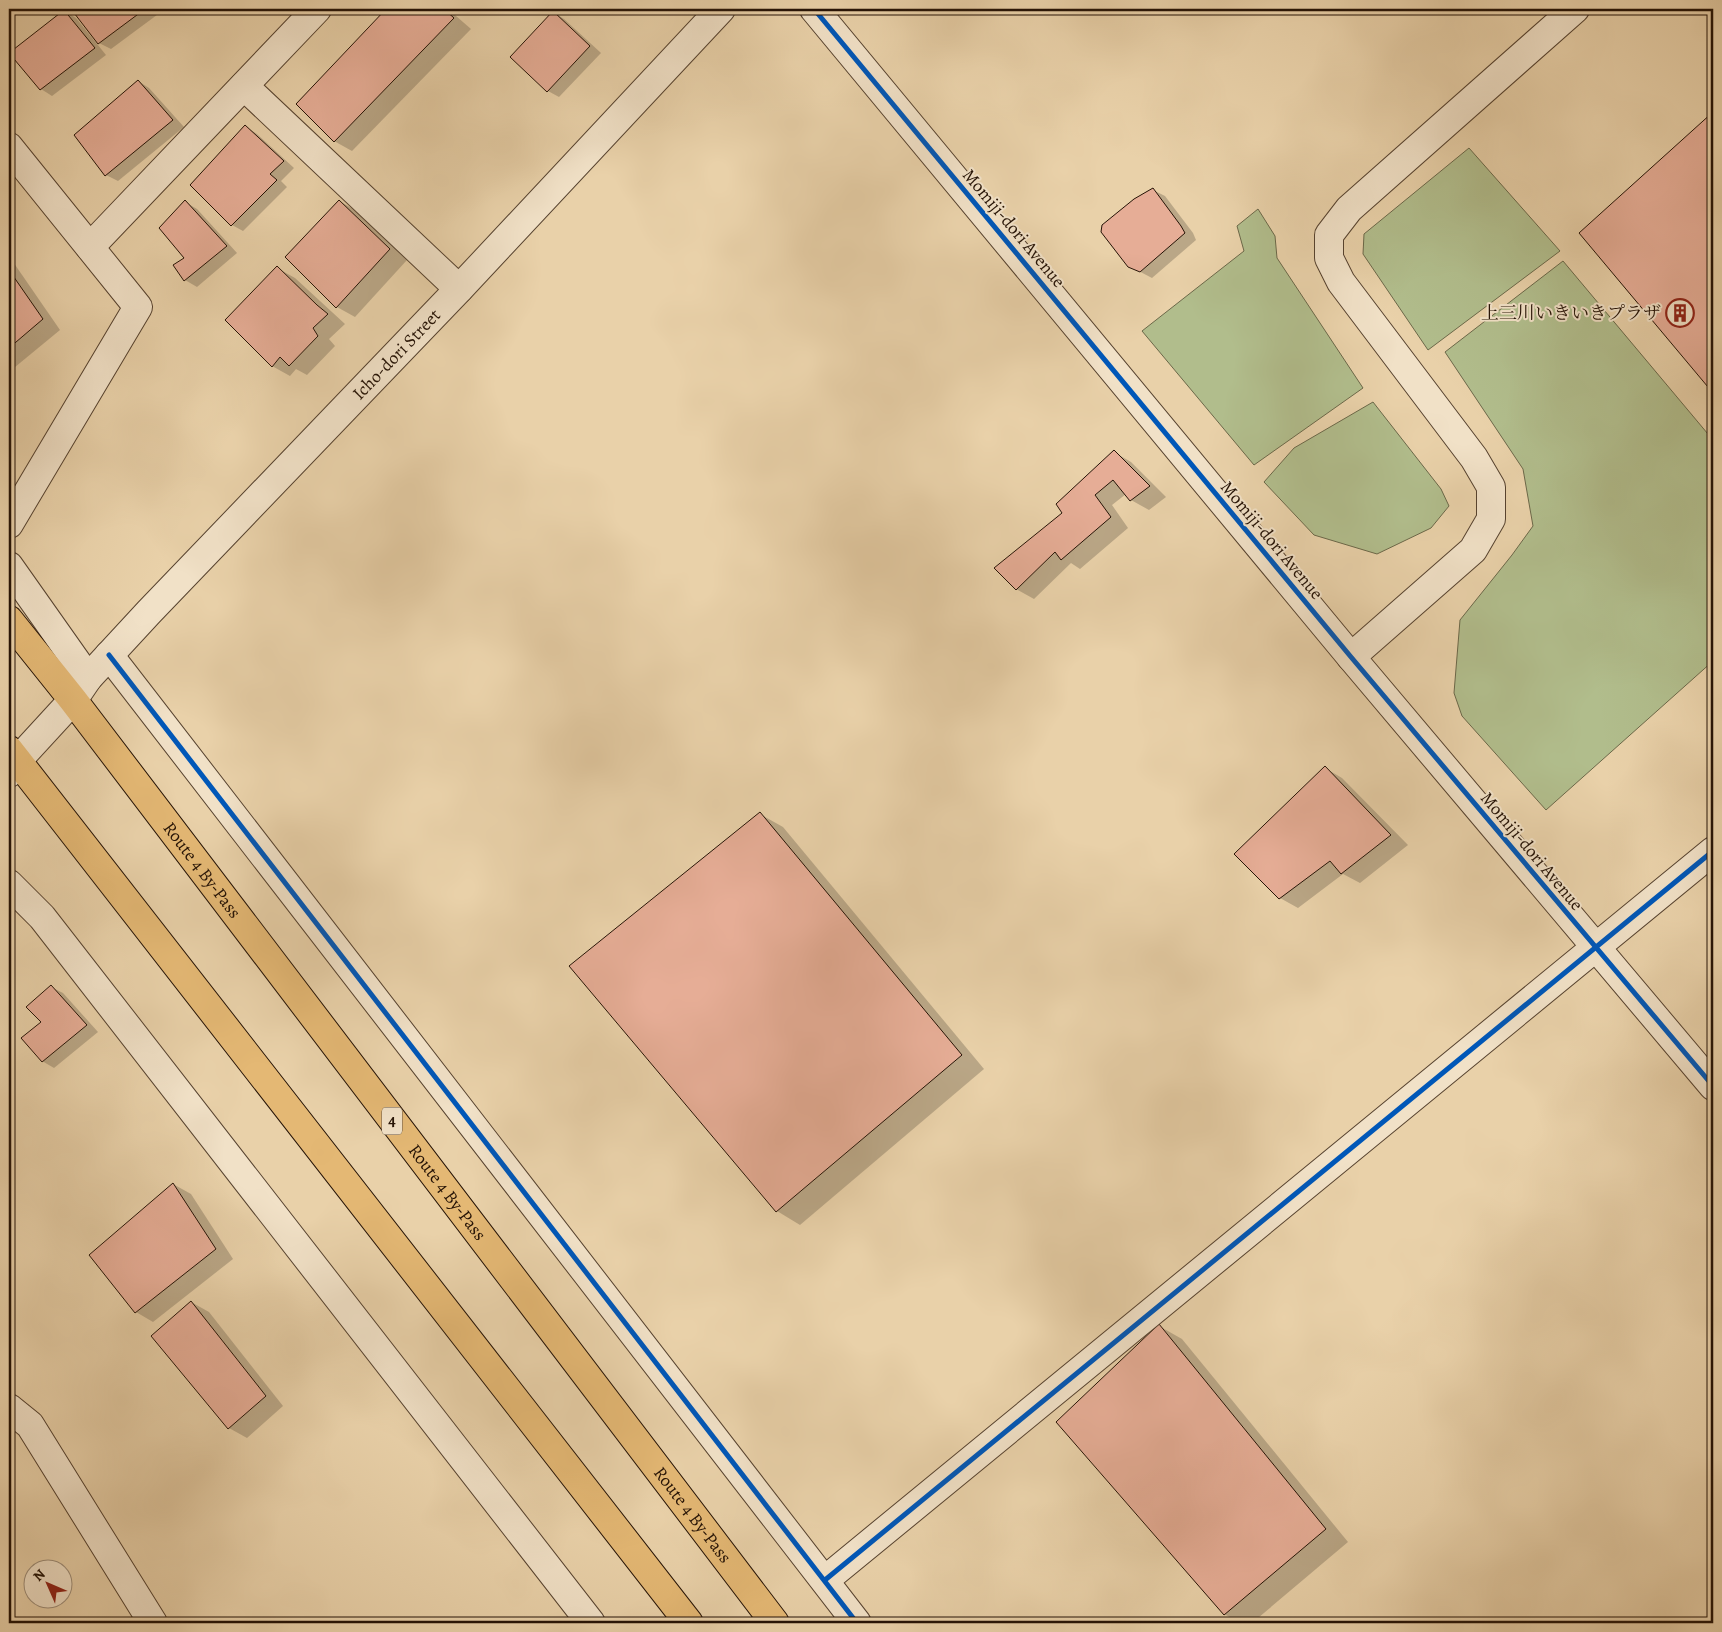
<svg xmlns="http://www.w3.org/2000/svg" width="1722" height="1632" viewBox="0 0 1722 1632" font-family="Alegreya,'Noto Serif JP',serif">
  <rect width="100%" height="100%" fill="#e9d1a9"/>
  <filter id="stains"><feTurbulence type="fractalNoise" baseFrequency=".004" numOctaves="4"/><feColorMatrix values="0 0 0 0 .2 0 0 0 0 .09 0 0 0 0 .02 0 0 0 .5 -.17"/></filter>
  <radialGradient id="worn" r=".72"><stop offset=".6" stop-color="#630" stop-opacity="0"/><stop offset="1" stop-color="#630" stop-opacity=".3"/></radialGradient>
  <!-- green -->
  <g fill="#b1bd8c" stroke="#6b6849">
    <path d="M1469 148 1560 251 1428 350 1363 254 1364 234Z"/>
    <path d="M1258 209 1275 236 1277 258 1363 388 1254 465 1142 331 1244 251 1237 226Z"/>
    <path d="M1563 261 1713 440V661L1546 810 1462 716 1454 693 1460 620 1512 555 1533 526 1523 469 1445 352Z"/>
    <path d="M1373 402 1441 489 1449 506 1431 528 1377 554 1314 535 1264 482 1294 448Z"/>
  </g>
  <!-- shadow -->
  <g fill="#0003">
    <path d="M73 9H165L111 49 97 42Z"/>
    <path d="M388 9H448L471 29 352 151 334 141 297 104Z"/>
    <path d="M65 11 76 18 106 55 52 96 41 89Z"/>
    <path d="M553 12 564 19 601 53 559 97 548 91Z"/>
    <path d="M138 81 149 88 184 127 118 181 106 175Z"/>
    <path d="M1713 114V391L1580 233Z"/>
    <path d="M246 127 257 134 294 168 281 181 287 187 243 231 232 225Z"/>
    <path d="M1153 190 1165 196 1193 233 1196 240 1152 278 1129 266Z"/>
    <path d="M339 201 357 211 407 260 355 317 337 307 287 257Z"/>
    <path d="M185 202 197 209 237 253 197 287 185 280 175 265 185 258Z"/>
    <path d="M9 256 60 330 9 372Z"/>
    <path d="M277 268 295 278 345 324 329 339 335 346 307 375 296 369 290 376 272 366Z"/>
    <path d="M1114 452 1131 462 1166 497 1149 510 1131 500 1126 494 1112 505 1128 528 1080 569 1071 563 1034 599 1016 589 1064 514Z"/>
    <path d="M1325 768 1342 778 1408 845 1360 883 1343 874 1298 908 1280 898 1236 854Z"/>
    <path d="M760 814 783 827 984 1069 800 1225 777 1211 571 966Z"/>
    <path d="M9 956 11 979 9 980Z"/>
    <path d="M51 987 63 993 98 1032 54 1068 42 1061 43 1022Z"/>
    <path d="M173 1184 191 1194 233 1259 153 1322 136 1312Z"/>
    <path d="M191 1302 209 1312 283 1406 247 1438 229 1428Z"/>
    <path d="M1159 1326 1182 1339 1348 1542 1252 1623H1241L1224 1614Z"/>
  </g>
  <!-- building -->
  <g fill="#e6ad96" stroke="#251306">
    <path d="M71 9H145L98 44Z"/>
    <path d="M386 9H444L454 18 334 142 296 104Z"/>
    <path d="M64 10 95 48 40 90 9 53Z"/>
    <path d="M553 11 590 46 547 92 510 57Z"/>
    <path d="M138 80 173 120 105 176 74 135Z"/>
    <path d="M1713 112V393L1579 233Z"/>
    <path d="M245 125 284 161 270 174 277 180 231 226 190 185Z"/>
    <path d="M1153 188 1181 226 1185 233 1140 272 1128 267 1101 232 1102 225 1134 199Z"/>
    <path d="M185 200 227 246 184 281 173 265 184 258 159 228Z"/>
    <path d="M339 200 390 249 336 308 285 257Z"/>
    <path d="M277 266 317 305 328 314 313 328 318 336 289 366 280 357 272 367 225 320Z"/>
    <path d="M9 270 43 319 9 348Z"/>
    <path d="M1114 450 1150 486 1130 501 1113 480 1095 495 1111 517 1061 560 1055 552 1016 590 994 568 1062 513 1056 504Z"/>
    <path d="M1325 766 1391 835 1341 874 1330 861 1279 899 1234 854Z"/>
    <path d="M760 812 962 1055 776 1212 569 966Z"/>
    <path d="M51 985 87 1025 42 1062 21 1038 41 1022 26 1007Z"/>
    <path d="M173 1183 216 1249 135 1313 89 1255Z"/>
    <path d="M191 1301 266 1396 228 1429 151 1336Z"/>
    <path d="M1159 1324 1326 1529 1224 1615 1056 1422Z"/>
  </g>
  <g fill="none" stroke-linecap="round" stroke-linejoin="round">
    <defs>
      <g id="minor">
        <path d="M814 9 1351 657 1713 1086"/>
        <path d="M244 86 459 289"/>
        <path d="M9 147 138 307 9 524"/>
        <path d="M90 247 317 9"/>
        <path d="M9 566 88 678"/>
        <path d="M109 655 857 1623"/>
        <path d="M1351 657 1473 550 1491 519V487L1474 458 1341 282 1329 258V235L1349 209 1575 9"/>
        <path id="s1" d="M9 773 17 761 73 700 88 678 149 612 459 289 721 9"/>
        <path d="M9 884 42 917 591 1623"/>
        <path d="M9 1408 30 1425 153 1623"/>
        <path d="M825 1580 1713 851"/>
      </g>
      <g id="highway">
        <path id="s2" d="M9 620 73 700 775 1623"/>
        <path d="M9 750 689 1623"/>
      </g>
    </defs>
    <!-- minor casing -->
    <use href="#minor" stroke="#56422f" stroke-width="30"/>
    <!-- highway casing -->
    <use href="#highway" stroke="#251306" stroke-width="30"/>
    <!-- minor -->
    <use href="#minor" stroke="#f1e1c7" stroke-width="28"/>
    <!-- highway -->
    <use href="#highway" stroke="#e4b874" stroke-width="28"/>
    <defs>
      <g id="cycleway">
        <path d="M814 9 1351 657 1713 1086"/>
        <path d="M109 655 857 1623"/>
        <path d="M825 1580 1713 851"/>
      </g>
    </defs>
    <!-- cycleway casing -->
    <use href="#cycleway" stroke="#f1e1c7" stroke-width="8"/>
    <!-- cycleway -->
    <use href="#cycleway" stroke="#0057b8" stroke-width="5"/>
  </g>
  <!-- icons -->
  <defs>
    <symbol id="building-ring" viewBox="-11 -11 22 22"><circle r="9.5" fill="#f1e1c7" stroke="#8f2418" stroke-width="1.5"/><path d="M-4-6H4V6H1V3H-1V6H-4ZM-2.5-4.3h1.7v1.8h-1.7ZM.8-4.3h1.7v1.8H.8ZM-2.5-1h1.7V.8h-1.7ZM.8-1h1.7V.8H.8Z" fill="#8f2418"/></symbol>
  </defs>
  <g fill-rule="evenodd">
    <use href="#building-ring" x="1664" y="297" width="32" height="32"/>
  </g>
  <g text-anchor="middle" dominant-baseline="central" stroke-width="4" stroke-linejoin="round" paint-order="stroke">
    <!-- shield labels -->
    <rect fill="#f1e1c7" stroke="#625140" stroke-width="1" x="382" y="1107.5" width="20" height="27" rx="4"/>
    <g font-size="16" font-weight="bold" fill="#251306">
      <text x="392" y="1121">4</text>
    </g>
    <!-- street labels -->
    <g font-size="18" fill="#251306" stroke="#f1e1c7">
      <text transform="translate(1014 228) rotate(50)">Momiji-dori Avenue</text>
      <text stroke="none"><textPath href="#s1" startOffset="571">Icho-dori Street</textPath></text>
      <text transform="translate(1272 540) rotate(50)">Momiji-dori Avenue</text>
      <text transform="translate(1532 851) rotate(50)">Momiji-dori Avenue</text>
      <text stroke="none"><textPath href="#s2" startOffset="316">Route 4 By-Pass</textPath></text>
      <text stroke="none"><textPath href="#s2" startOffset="721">Route 4 By-Pass</textPath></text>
      <text stroke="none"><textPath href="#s2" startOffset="1126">Route 4 By-Pass</textPath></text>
    </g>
    <!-- poi labels -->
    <g font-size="18" fill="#251306" stroke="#f1e1c7" text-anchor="end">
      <text x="1661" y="313">上三川いきいきプラザ</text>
    </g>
  </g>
  <!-- margin -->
  <rect width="1722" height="1632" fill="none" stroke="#e9d1a9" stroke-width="30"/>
  <rect x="10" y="10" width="1702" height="1612" fill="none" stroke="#251306" stroke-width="2.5"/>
  <rect x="15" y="15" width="1692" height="1602" fill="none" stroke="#251306"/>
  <!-- north arrow -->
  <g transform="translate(48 1584) rotate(315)"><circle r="24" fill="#f1e1c7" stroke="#9f8f7a"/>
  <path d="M0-4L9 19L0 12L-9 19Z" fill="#8f2418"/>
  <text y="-8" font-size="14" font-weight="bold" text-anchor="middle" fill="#251306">N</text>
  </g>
  <rect width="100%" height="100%" filter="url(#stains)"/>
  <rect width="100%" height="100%" fill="url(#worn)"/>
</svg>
